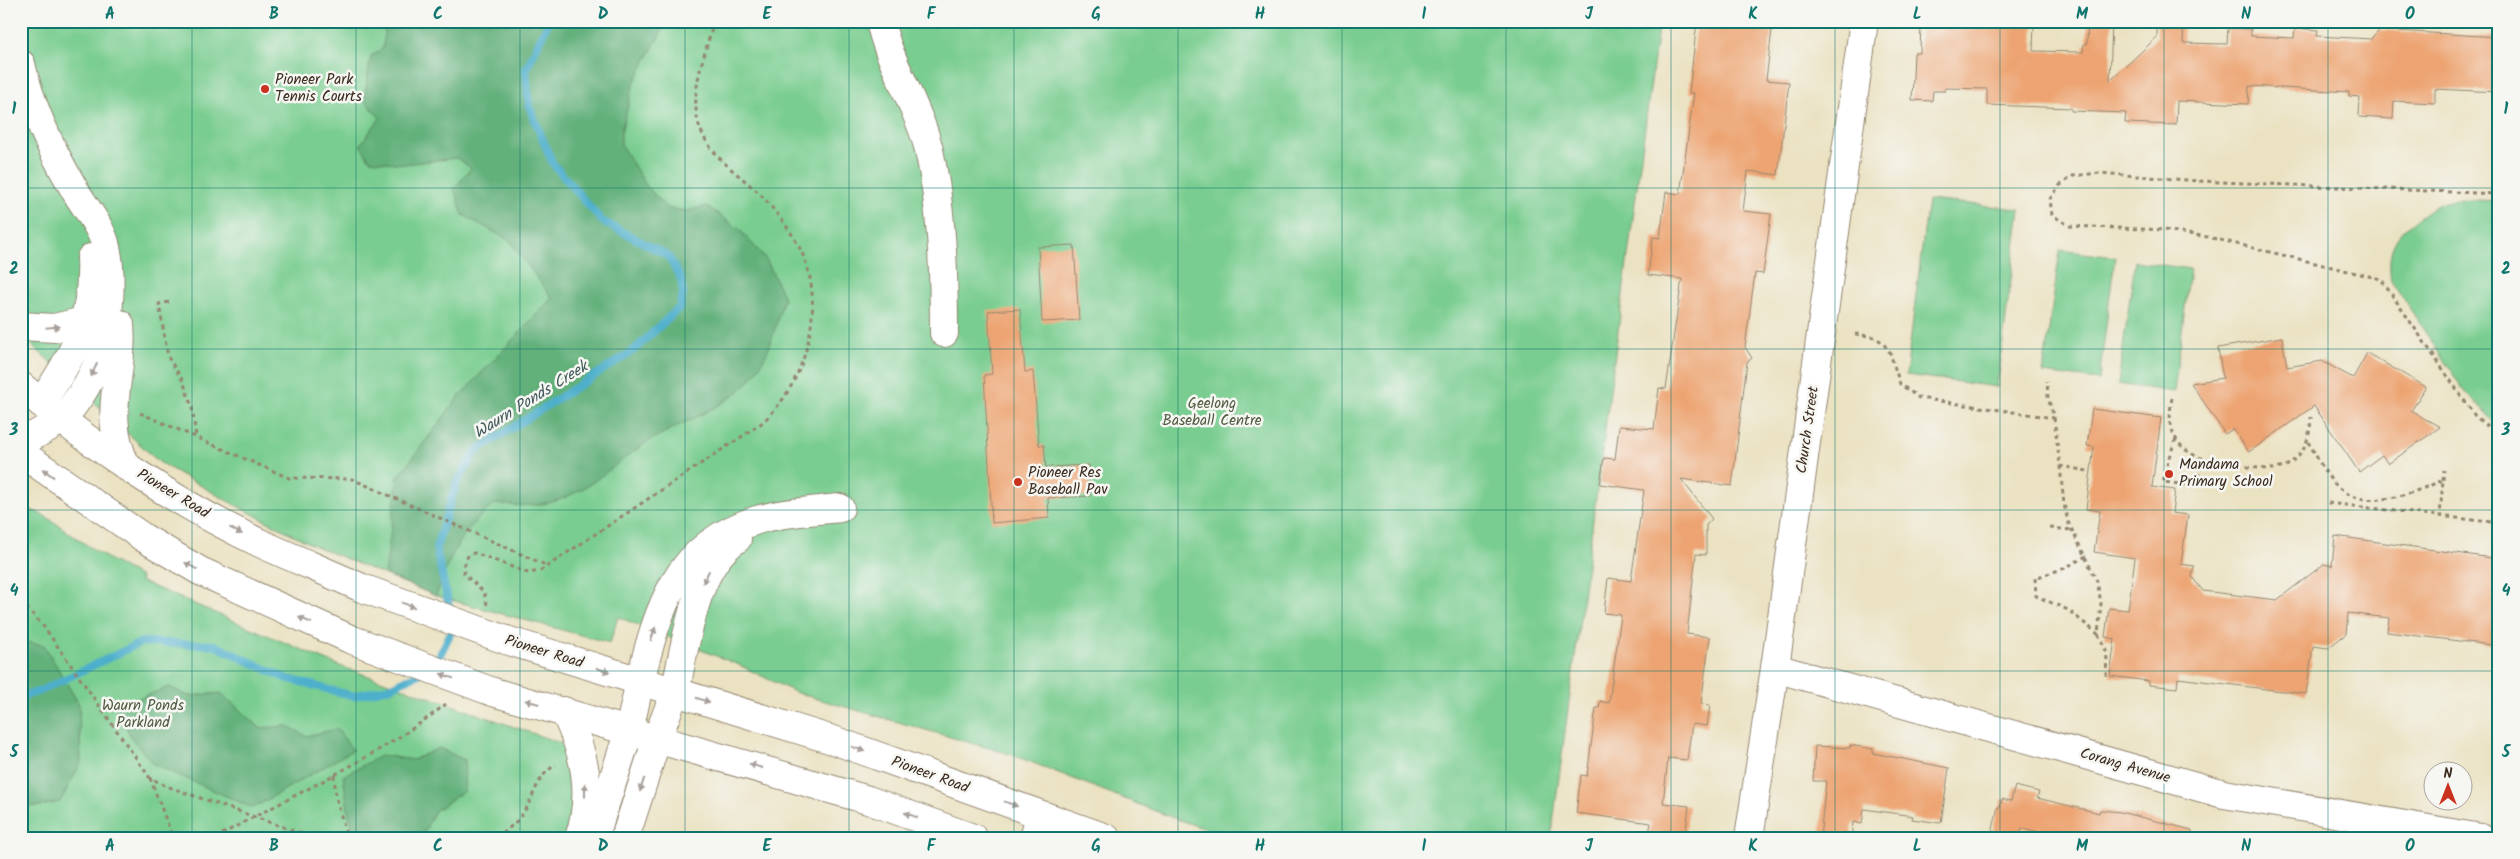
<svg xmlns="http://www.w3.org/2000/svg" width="2520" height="859" viewBox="0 0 2520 859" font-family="Kalam,sans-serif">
  <rect width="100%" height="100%" fill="#f6f6f2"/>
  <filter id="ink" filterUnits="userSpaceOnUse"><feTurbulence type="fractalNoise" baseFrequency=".02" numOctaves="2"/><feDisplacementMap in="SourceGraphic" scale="10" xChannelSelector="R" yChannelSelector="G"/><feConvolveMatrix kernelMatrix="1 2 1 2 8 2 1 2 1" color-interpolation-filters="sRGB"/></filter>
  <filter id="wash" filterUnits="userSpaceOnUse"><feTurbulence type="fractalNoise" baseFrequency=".0096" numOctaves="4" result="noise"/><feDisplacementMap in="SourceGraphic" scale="20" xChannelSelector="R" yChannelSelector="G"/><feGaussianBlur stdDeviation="1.12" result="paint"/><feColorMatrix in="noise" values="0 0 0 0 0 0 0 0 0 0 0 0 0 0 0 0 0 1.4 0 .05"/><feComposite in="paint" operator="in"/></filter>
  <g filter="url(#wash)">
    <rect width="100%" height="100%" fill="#ebe2c2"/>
    <!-- green -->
    <g fill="#79cd90" stroke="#5a7c57">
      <path d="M21 21H1659L1551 838H1232L1168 816 1013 755 797 693 739 665 618 617 610 643 436 596 315 546 233 504 159 462 21 335Z"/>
      <path d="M1928 200 2020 209 1997 387 1906 375Z"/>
      <path d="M2476 200 2499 201V428L2462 388 2391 280C2386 248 2396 233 2422 216 2429 211 2437 204 2445 202 2455 199 2467 201 2476 200Z"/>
      <path d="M2060 250 2115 257 2099 380 2043 373Z"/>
      <path d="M2135 261 2190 269 2174 392 2118 384Z"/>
      <path d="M21 507C43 511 60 527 78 539 98 553 119 566 141 577L140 581 340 666 569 746 575 799 567 838H21Z"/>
    </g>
    <!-- forest -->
    <g fill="#62b07a" stroke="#4e6d4c">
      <path d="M381 21H667L634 83 621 132V145L648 188 667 208 687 211 707 206 740 230 766 259 784 298C775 326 770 358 749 381 724 409 683 421 651 440 618 459 594 489 555 501 535 507 516 506 495 504 460 530 450 557 436 596L385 574 398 477 458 398 552 298 509 240 463 215 454 189 471 168 457 158 403 164 370 160 360 145 380 118 364 100 371 56 383 48 385 28Z"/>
      <path d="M21 641 44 645 79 704 81 763 60 802 40 806 21 807Z"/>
      <path d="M169 687 189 696 221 693 260 728 288 726 306 736 337 729 353 750 253 808 153 764 132 739 116 707Z"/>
      <path d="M439 748 465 760 464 791 435 811 422 836 356 838 349 816 343 776 382 755 413 760Z"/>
    </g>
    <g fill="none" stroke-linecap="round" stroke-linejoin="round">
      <!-- stream -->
      <g stroke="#4dafcc" stroke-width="8">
        <path d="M451 615 436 548 456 484 476 451 633 351 680 307 683 294 681 279 668 256 602 221 553 164 529 106 526 69 549 21"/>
        <path d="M435 665 454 626"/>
        <path d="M21 697 40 691 142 642 214 645 285 678 353 696 389 688 421 673"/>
      </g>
    </g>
    <g id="blocks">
      <!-- building -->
      <g fill="#eda472">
        <path d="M1697 21H1773L1766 80 1789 82 1778 175 1748 171 1743 211 1771 214 1763 274 1755 273 1745 347 1752 358 1747 362 1732 486 1681 479 1712 519 1706 525V555L1696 554 1687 634 1710 637 1701 704 1710 705 1707 726 1692 724 1687 760 1668 758 1663 803 1689 806 1685 838H1648L1651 823 1576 813 1581 775 1587 776 1596 708H1599L1600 701 1609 703 1621 615 1604 613 1608 578 1631 581 1644 490 1600 484 1604 458 1615 459 1619 426 1654 429 1659 388 1666 389 1682 279 1648 275 1653 237 1660 238 1666 192 1680 194 1694 93H1689Z"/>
        <path d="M1921 21H2034L2033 51 2083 52 2084 44H2087L2088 21H2112L2110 81 2157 37V21H2184L2183 43 2227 44 2228 28 2251 29V36L2294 38 2295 28 2318 30 2317 36 2371 39 2380 30 2499 37V92L2435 89V103L2394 101 2393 119 2359 117 2360 97 2349 96V92L2249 86 2248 104 2177 101 2176 125 2125 123 2126 113 2071 111V108L1987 105V89L1945 88V91H1933L1932 101 1912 100 1914 53H1920Z"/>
        <path d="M1074 245 1079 320 1042 322 1038 247Z"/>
        <path d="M1020 309 1025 372 1033 371 1039 445H1044L1046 467 1089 465 1090 496 1048 498 1049 518 992 523 984 375 992 374 988 311Z"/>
        <path d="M2282 337 2287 367 2322 361 2353 378 2367 353 2426 387 2411 411 2440 427 2388 464 2382 455 2359 472 2314 406 2249 452 2233 429 2225 434 2191 383 2223 378 2218 348Z"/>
        <path d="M2092 409 2161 418 2152 487 2175 490 2172 513 2188 515 2181 564 2194 566 2192 577 2203 591 2277 600 2324 564 2332 566 2335 536 2499 559V646L2387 632 2389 618 2348 613 2346 634 2328 648 2313 646 2306 694 2178 678 2177 688 2149 685V681L2110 676 2115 639 2105 637 2109 608 2128 610 2135 558 2094 552 2100 511 2086 509 2094 447 2087 446Z"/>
        <path d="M1850 745 1873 749V753L1949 768 1941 823 1912 819 1913 816 1864 809 1862 824 1853 822 1851 838H1820L1826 781H1813L1815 746 1850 748Z"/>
        <path d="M2015 786 2039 792 2037 798 2095 812 2099 813 2100 810 2120 812 2192 830 2191 838H2064L2022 828 2020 838H1991L1998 807H2000L2002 799 2011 801Z"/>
      </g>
    </g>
  </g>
  <g filter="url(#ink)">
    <use href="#blocks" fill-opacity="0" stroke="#938670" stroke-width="1"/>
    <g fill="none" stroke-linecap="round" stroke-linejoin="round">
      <defs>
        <g id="minor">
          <path d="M880 21C890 66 918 105 929 150 942 208 944 273 944 333"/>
          <path d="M21 64C31 108 51 149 73 187 83 205 99 223 105 243 114 276 109 333 97 364 89 385 76 402 63 419"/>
          <path d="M120 324C125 374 100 416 127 467"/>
          <path d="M21 326 54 328 84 321"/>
          <path d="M41 403C74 355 94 319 91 258"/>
          <path d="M1775 668 2224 794 2481 838"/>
          <path d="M640 681C659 606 676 545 757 520 784 512 813 511 840 508"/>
          <path d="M675 692C686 644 694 567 737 539"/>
          <path d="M564 711C585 752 594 793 579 838"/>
          <path d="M594 838 629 731"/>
          <path d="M625 838 657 739"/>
          <path d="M1749 838 1775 668 1864 21"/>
        </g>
        <g id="major">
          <path d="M21 386C90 446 179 505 262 544 295 559 329 573 362 588"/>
          <path d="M21 443 63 419"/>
          <path d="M21 453 144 538 200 571 350 639"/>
          <path d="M506 640 836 741 1106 838"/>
          <path d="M493 692 868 800 973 838"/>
          <path d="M629 731 640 681"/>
          <path d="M657 739 675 692"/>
          <path d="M1034 838 1040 815"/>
        </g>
      </defs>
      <!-- minor casing -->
      <use href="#minor" stroke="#938670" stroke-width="30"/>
      <!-- major casing -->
      <use href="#major" stroke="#938670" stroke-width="30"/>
      <!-- path -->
      <g stroke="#938670" stroke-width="3" stroke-dasharray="4 4" stroke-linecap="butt">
        <path d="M2499 194 2199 181 2099 173 2073 176 2059 186 2050 199 2052 215 2070 226 2164 230 2208 237 2381 279 2475 416 2499 436"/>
        <path d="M21 285 27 300"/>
        <path d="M169 302 159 304 168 357 183 381 192 407 196 437"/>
        <path d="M1855 334 1875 337 1883 343 1890 353 1900 384 1919 398 2054 418 2048 398 2047 381"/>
        <path d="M2172 398C2161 455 2203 462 2248 467 2261 468 2279 472 2289 464 2306 451 2310 437 2311 417"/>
        <path d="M140 413 289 478 352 479 548 566"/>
        <path d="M2054 418 2060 466 2088 471"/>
        <path d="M2176 439 2169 457 2163 482 2197 486 2202 460"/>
        <path d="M2308 442C2317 456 2324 474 2336 485 2364 514 2413 493 2443 480L2440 516"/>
        <path d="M2060 466 2064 504 2068 522 2097 581 2101 603 2098 634 2107 653 2106 678"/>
        <path d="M2443 480 2444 470"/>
        <path d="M2328 503 2499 523"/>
        <path d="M2050 528 2072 530"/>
        <path d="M2086 556 2065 568 2035 578 2036 596 2068 610 2098 634"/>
        <path d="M21 601 44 627 150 778 166 786 315 838"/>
        <path d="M487 605 484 592 464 574 465 562 469 554 475 553 528 573 540 571 759 425C805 388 827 308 802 253 794 235 781 218 768 203 748 179 717 164 703 135 685 100 705 56 714 21"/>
        <path d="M334 775 336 797 347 838"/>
        <path d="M150 778 173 838"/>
        <path d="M215 838C292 795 376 759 446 704"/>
        <path d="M496 838C507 830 518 822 525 810 535 794 538 774 556 765"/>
      </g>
      <!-- minor -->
      <use href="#minor" stroke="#fff" stroke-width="28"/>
      <!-- major -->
      <use href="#major" stroke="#fff" stroke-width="28"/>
      <defs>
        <g id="major-bridge">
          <path d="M362 588 506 640"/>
          <path d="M350 639 493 692"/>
        </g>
      </defs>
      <!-- major-bridge casing -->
      <use href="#major-bridge" stroke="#938670" stroke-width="30" stroke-linecap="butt"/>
      <!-- major-bridge -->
      <use href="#major-bridge" stroke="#fff" stroke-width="28"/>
    </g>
    <!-- one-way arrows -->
    <defs><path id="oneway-solid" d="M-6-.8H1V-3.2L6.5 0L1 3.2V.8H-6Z" transform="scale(1.25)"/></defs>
    <g fill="#a79f9a">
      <use href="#oneway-solid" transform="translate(53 327) rotate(-5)"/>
      <use href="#oneway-solid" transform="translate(94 370) rotate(115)"/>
      <use href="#oneway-solid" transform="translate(48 473) rotate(-144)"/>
      <use href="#oneway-solid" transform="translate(236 531) rotate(28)"/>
      <use href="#oneway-solid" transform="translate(191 566) rotate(-150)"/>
      <use href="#oneway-solid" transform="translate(706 577) rotate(115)"/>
      <use href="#oneway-solid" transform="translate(408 605) rotate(20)"/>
      <use href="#oneway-solid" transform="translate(305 620) rotate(-156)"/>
      <use href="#oneway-solid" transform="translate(653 634) rotate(-71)"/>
      <use href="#oneway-solid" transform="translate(603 670) rotate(17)"/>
      <use href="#oneway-solid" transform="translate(447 676) rotate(-160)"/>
      <use href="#oneway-solid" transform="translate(703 700) rotate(17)"/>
      <use href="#oneway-solid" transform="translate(532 702) rotate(-165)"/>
      <use href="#oneway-solid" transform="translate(858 749) rotate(20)"/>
      <use href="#oneway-solid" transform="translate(756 766) rotate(-163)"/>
      <use href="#oneway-solid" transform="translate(642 785) rotate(108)"/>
      <use href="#oneway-solid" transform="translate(585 790) rotate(-90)"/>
      <use href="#oneway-solid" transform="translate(1011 804) rotate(20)"/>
      <use href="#oneway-solid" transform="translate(911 815) rotate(-160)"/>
    </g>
  </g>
  <!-- grid -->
  <path fill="none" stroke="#0f766e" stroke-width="1" stroke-opacity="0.55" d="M192 21V838M356 21V838M520 21V838M685 21V838M849 21V838M1014 21V838M1178 21V838M1342 21V838M1506 21V838M1671 21V838M1835 21V838M2000 21V838M2164 21V838M2328 21V838M21 188H2499M21 349H2499M21 510H2499M21 671H2499"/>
  <!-- markers -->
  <g fill="#c8321e" stroke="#f6f6f2" stroke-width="2">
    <circle cx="265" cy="89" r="5"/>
    <circle cx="2169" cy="474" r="5"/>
    <circle cx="1018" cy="482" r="5"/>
  </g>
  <g text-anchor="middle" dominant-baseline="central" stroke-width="5" stroke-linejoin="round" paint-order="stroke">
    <!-- poi labels -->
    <g font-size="15" fill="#3b2a1e" stroke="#f6f6f2" text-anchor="start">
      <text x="275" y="80">Pioneer Park<tspan x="275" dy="17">Tennis Courts</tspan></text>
      <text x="2179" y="465">Mandama<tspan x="2179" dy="17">Primary School</tspan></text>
      <text x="1028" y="473">Pioneer Res<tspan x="1028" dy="17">Baseball Pav</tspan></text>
    </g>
    <!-- park labels -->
    <g font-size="15" fill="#4e5b40" stroke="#f6f6f2">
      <text x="1212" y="404">Geelong<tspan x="1212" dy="17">Baseball Centre</tspan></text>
      <text x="143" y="706">Waurn Ponds<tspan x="143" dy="17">Parkland</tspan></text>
    </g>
    <!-- street labels -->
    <g font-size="15" fill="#3b2a1e" stroke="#f6f6f2">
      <text transform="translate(1808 430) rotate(-82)">Church Street</text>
      <text transform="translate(173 494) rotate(31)">Pioneer Road</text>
      <text transform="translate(544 652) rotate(17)">Pioneer Road</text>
      <text transform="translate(2125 766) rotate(16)">Corang Avenue</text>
      <text transform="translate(930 775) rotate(20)">Pioneer Road</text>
    </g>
    <!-- water labels -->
    <g font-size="16" font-style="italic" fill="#41595b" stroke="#f6f6f2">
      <text transform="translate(531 400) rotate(-32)">Waurn Ponds Creek</text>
    </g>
  </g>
  <!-- margin -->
  <rect width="2520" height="859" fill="none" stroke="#f6f6f2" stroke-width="55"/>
  <!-- north arrow -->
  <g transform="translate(2448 786)"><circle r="24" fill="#f6f6f2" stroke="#aba49d"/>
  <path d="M0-4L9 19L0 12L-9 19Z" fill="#c8321e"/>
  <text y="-8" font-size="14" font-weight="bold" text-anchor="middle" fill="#3b2a1e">N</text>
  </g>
  <rect x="28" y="28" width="2464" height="804" fill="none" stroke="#0f766e" stroke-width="2"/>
  <g font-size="16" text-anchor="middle" font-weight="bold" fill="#0f766e">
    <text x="110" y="19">A</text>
    <text x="274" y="19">B</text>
    <text x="438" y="19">C</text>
    <text x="603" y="19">D</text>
    <text x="767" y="19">E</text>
    <text x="931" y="19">F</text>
    <text x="1096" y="19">G</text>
    <text x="1260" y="19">H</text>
    <text x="1424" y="19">I</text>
    <text x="1589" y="19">J</text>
    <text x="1753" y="19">K</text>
    <text x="1917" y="19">L</text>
    <text x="2082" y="19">M</text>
    <text x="2246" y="19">N</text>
    <text x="2410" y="19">O</text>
    <text x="14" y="114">1</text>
    <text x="2506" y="114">1</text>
    <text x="14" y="274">2</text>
    <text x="2506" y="274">2</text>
    <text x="14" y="435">3</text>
    <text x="2506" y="435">3</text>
    <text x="14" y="596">4</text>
    <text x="2506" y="596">4</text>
    <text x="14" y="757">5</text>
    <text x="2506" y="757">5</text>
    <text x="110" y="851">A</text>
    <text x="274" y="851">B</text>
    <text x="438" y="851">C</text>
    <text x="603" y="851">D</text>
    <text x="767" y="851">E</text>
    <text x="931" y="851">F</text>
    <text x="1096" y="851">G</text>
    <text x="1260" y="851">H</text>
    <text x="1424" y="851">I</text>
    <text x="1589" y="851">J</text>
    <text x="1753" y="851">K</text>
    <text x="1917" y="851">L</text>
    <text x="2082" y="851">M</text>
    <text x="2246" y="851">N</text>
    <text x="2410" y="851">O</text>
  </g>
</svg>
